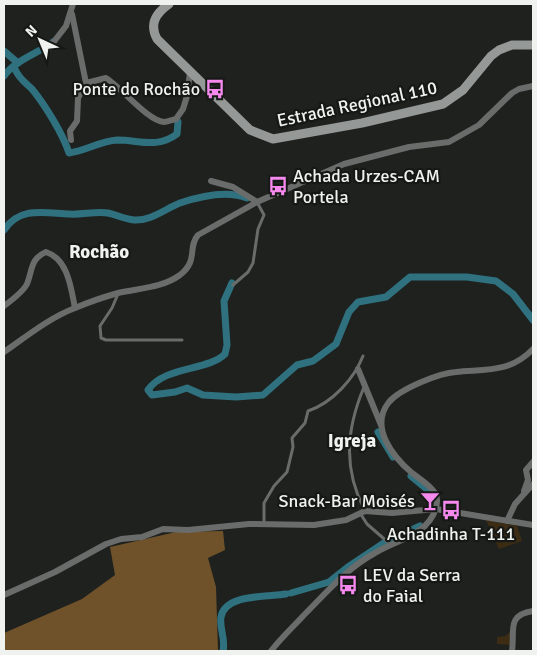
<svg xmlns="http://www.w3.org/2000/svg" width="537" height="655" viewBox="0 0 537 655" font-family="Signika,sans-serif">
  <rect width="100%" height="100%" fill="#1e211e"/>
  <!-- green -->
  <g fill="#3d2c14">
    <path d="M486 520 517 526 522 541 499 549Z"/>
    <path d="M510 632 511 645 497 644V637L505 636Z"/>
  </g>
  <!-- forest -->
  <path fill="#6f5229" d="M223 531 225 550 208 558 216 587 218 651H4V633L82 599 115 575 110 547 176 532Z"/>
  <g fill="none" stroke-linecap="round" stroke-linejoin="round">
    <!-- canal -->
    <g stroke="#2f717f" stroke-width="7">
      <path d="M4 51 18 63"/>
      <path d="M15 69C19 79 25 82 32 89 45 105 63 134 69 153 86 151 100 141 117 140 140 140 157 149 177 134L178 122"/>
      <path d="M4 76C15 60 37 54 53 42"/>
      <path d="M4 230C20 206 45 213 69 214 82 215 96 211 108 213 117 215 124 219 134 220 151 221 165 209 180 203 201 196 227 190 247 198"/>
      <path d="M232 283 224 301 227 345 225 354C208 371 164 366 148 390L152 395 175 392 187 388 203 395 236 397 263 395 297 365 313 361 336 344 349 312 358 302 386 297 410 277H467L496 281 513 294 533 320"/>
      <path d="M378 432 393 457"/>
      <path d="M411 476 434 495"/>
      <path d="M390 540 420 526"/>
      <path d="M291 593 329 582 348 567 384 543"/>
      <path d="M223 651C226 639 219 628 221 617 225 594 267 597 286 594"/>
    </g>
    <!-- lane -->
    <g stroke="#696c6b" stroke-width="3">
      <path d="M233 285 248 272 253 263 258 229 264 215 257 202"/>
      <path d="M118 294 112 308 100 326 101 338 106 340H182"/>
      <path d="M364 387C346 430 343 469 365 511"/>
      <path d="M360 513 367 524 390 544"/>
      <path d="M264 524V503L274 486 287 472 293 447 292 438 305 423 308 411C332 403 354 379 363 356"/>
    </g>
    <!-- street -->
    <g stroke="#696c6b" stroke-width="6">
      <path d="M72 14 86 83 106 78C122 88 148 121 164 122 167 122 172 120 176 119L183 109 187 96 190 72"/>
      <path d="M49 48 66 26 73 4"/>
      <path d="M71 140 70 131 77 121 78 98 86 83"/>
      <path d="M211 181 233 187 257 202"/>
      <path d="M4 306C12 300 23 292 27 284 33 269 30 259 46 252 68 259 71 288 75 308"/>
      <path d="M4 352C27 336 49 318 75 308 89 302 104 297 118 293 140 288 162 288 180 275 199 260 187 248 198 235L257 202 344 164 409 147 449 142 479 125 512 93 519 89 533 86"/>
      <path d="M358 369 381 425"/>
      <path d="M524 491 528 480 526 470 533 462"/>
      <path d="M507 521 515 504 533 484"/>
      <path d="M4 595 55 572 106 544 121 539 142 537 163 529 188 530 249 524 314 525 346 520 365 511 392 513 436 509 533 525"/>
      <path d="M271 651C281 638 293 627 304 615 326 593 347 568 375 553 398 539 427 536 436 508 437 503 438 498 435 493 430 485 420 479 412 473 393 457 369 427 389 402 400 389 439 373 456 372 486 369 510 373 533 349"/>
      <path d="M512 651C515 631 506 615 533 611"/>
    </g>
    <!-- secondary -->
    <path stroke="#949896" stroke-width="9" d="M169 4C156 13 149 24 157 39L250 130 273 139 362 123 443 104 463 90 491 56 499 50 512 45H533"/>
  </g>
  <!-- icons -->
  <defs>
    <symbol id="bus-bare" viewBox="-9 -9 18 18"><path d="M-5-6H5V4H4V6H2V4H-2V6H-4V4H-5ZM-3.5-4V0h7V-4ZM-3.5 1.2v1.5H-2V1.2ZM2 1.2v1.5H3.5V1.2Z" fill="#f589ee" stroke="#151815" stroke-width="2.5" paint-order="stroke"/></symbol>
    <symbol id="bar-bare" viewBox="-9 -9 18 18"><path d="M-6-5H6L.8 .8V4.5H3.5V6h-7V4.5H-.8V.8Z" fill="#f589ee" stroke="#151815" stroke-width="2.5" paint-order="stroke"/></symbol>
  </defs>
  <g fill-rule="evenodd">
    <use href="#bus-bare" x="201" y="75" width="28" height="28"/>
    <use href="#bus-bare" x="264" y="172" width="28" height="28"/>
    <use href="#bar-bare" x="416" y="487" width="28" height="28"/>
    <use href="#bus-bare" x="437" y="496" width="28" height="28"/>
    <use href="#bus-bare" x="334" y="571" width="28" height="28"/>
  </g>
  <g text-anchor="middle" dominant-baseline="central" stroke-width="4.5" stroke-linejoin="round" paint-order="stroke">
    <!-- poi labels -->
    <g font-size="18" fill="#f0f2ef" stroke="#151815" text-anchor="end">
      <text x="200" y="89">Ponte do Rochão</text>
      <text x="293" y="176" text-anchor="start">Achada Urzes-CAM<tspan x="293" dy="21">Portela</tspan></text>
      <text x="415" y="501">Snack-Bar Moisés</text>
      <text x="451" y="534" text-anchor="middle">Achadinha T-111</text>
      <text x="363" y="575" text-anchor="start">LEV da Serra<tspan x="363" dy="21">do Faial</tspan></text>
    </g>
    <!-- street labels -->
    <g font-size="18" fill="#f0f2ef" stroke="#151815">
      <text transform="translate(357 104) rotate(-12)">Estrada Regional 110</text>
    </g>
    <!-- neighbourhood labels -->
    <g font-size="19" font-weight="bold" fill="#f0f2ef" stroke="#151815">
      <text x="99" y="252">Rochão</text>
      <text x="352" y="441">Igreja</text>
    </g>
  </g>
  <!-- border -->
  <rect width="537" height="655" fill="none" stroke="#f0f2ef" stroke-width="10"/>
  <!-- north arrow -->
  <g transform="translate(40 40) rotate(316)" stroke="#151815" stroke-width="4" paint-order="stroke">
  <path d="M0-4L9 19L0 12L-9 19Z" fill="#f0f2ef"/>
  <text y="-8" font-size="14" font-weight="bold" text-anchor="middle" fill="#f0f2ef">N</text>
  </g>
</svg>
